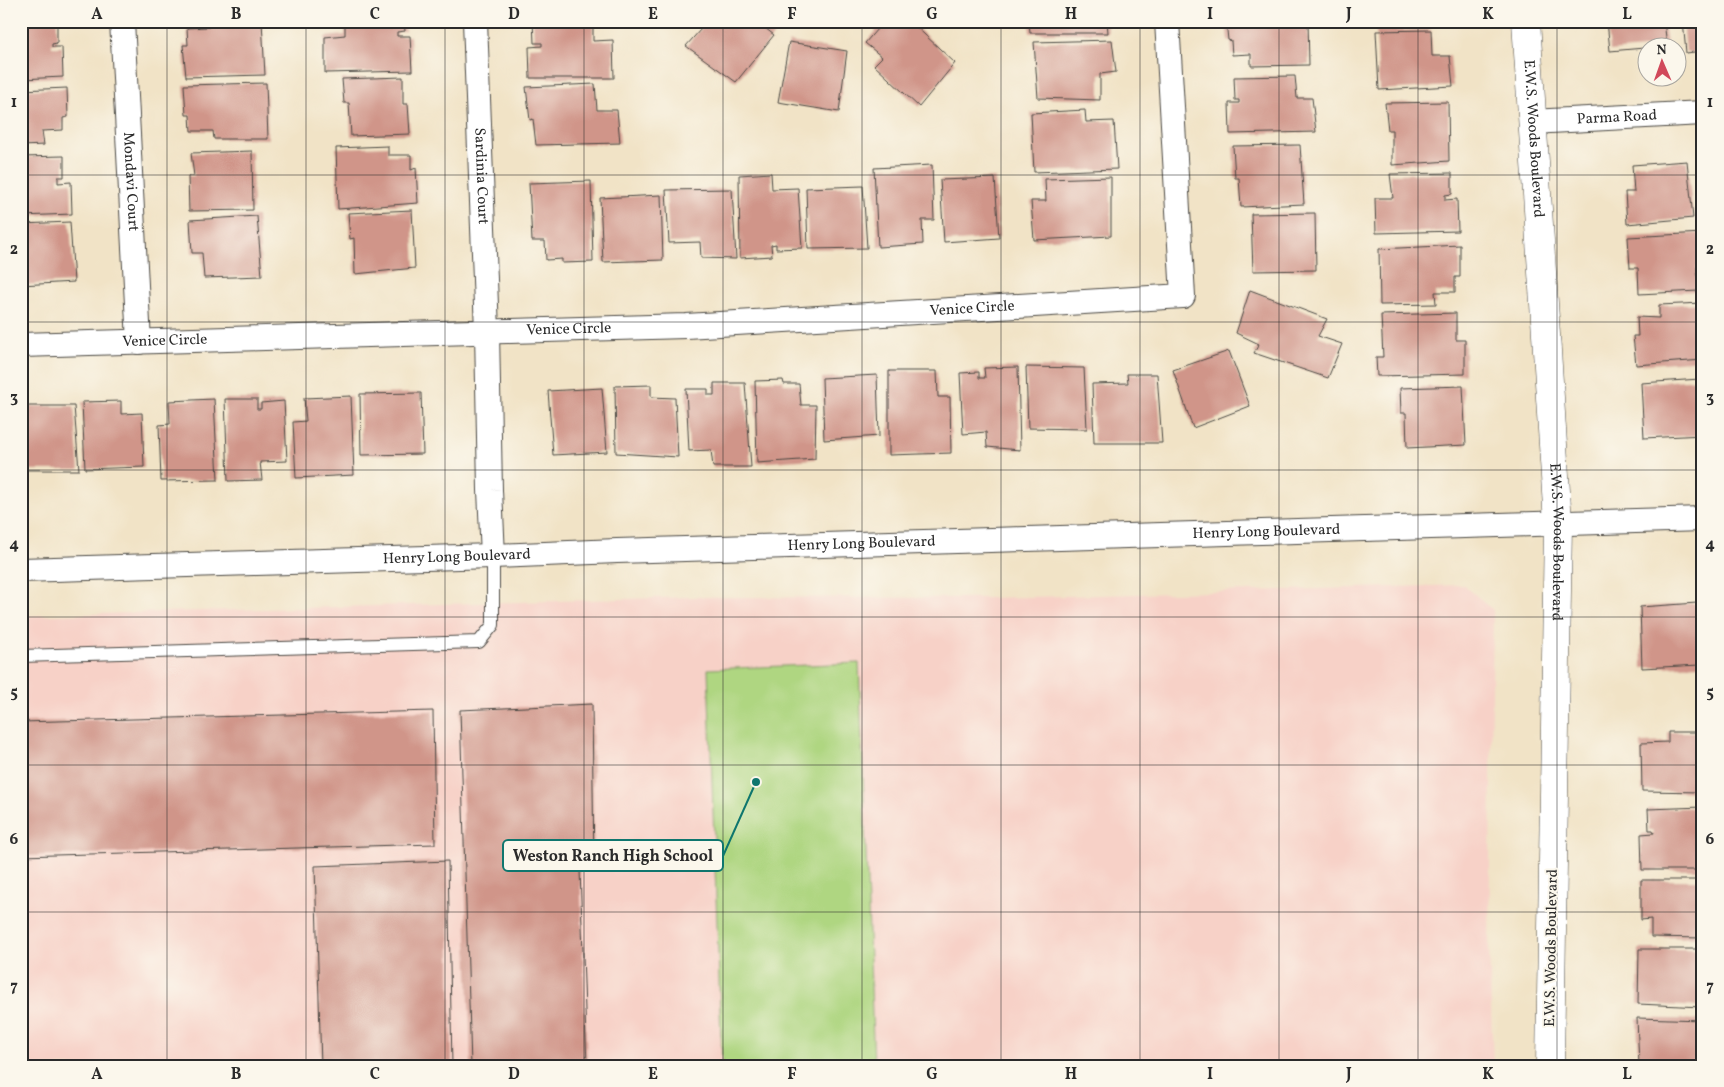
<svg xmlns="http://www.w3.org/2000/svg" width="1724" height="1087" viewBox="0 0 1724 1087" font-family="Vollkorn,serif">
  <rect width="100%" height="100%" fill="#fbf7ec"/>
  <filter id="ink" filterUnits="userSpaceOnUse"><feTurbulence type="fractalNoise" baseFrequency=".02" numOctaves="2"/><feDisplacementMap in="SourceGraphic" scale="10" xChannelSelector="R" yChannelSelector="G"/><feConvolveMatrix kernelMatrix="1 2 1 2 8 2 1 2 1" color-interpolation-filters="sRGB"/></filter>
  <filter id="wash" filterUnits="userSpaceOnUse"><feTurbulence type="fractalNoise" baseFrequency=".0096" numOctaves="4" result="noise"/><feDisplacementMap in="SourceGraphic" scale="20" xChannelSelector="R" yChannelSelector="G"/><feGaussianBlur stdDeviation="1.12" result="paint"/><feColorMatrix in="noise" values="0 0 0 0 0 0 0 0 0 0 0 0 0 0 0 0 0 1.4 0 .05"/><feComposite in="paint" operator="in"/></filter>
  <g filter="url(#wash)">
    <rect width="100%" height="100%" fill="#f1e3c6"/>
    <!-- built -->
    <path fill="#f7d1c7" d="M1464 585 1493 610 1489 947 1493 1066H21V616L694 597 991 598Z"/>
    <!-- green -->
    <path fill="#afd681" stroke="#6d8056" d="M859 663 874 1066H722L708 669Z"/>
    <g id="blocks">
      <!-- building -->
      <g fill="#d09589">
        <path d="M21 21H57V43L52 44V47H62L63 77 21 79Z"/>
        <path d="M209 21H262L265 75 186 77 183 45H188L187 28 209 27Z"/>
        <path d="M345 21H404L405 31 397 32V36H410L412 71 325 73V37L345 35Z"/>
        <path d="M533 21H593V41L613 40 614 78H530L529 47 542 46V43H534Z"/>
        <path d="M708 21H756L774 35 736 82 686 46Z"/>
        <path d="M884 21H910L955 63 919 107 874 65 882 57 865 43Z"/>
        <path d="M1029 21H1107L1108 33H1030Z"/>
        <path d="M1226 21H1308L1309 65 1251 66V54L1232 55 1231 41 1228 40Z"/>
        <rect x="1381" y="21" width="31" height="2"/>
        <path d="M1607 21H1664L1667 46 1610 51Z"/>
        <path d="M1683 21H1703V51L1686 53Z"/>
        <path d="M1431 30 1432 56H1450L1453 86 1379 90 1376 31Z"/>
        <path d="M1112 40 1116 72 1100 74V100L1038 98 1034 42Z"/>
        <path d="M789 42 847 51 839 112 778 102Z"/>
        <path d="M1295 76 1297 98H1312L1316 132 1230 134 1229 103H1239V100H1235L1234 77Z"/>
        <path d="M403 77V104H408L410 134 351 136 349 103H344L342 79Z"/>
        <path d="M266 83 268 139H214L213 131H191L190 115H186L184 85Z"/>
        <path d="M595 84 597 110H617L620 143 536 145 533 119 530 120 526 87Z"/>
        <path d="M67 88 68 117 63 118V130L42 131 44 145 21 146V90Z"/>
        <path d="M1448 102 1449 161 1392 165V130H1388L1385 103Z"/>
        <path d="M1085 110 1086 122 1114 121 1117 169 1034 172 1031 113Z"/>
        <path d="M1300 145 1304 204 1241 207 1239 178H1235L1233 146Z"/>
        <path d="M388 146V155H411V170L416 168 418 203 338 209 336 148Z"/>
        <path d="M252 151 253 210 189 211 188 176H194L191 153Z"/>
        <path d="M64 156V177H58V183L71 182 72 214 21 216V157Z"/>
        <path d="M1687 161 1693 218 1627 224 1625 192H1634L1632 165Z"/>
        <path d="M932 165 934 220H922L923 244 878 247 874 168Z"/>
        <path d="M771 173 772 189 798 188 802 248 776 249V244L771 245 772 256 740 258 739 175Z"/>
        <path d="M1452 173V194L1445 195V200L1457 199 1458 231 1376 233 1375 198H1393L1390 174Z"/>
        <path d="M1111 177V236L1034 240 1031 201H1046L1045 179Z"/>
        <path d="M995 178 999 238 944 242 940 180Z"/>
        <path d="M591 181 593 262 562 263V259L546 260 545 241H532L529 183Z"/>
        <path d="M863 186 867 248 808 249 806 188Z"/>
        <path d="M732 189 736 259 701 258 700 242 669 243 666 190Z"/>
        <path d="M661 195 663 260 603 262 600 198Z"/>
        <path d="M412 210 415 268 355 274 354 238 350 239 348 213Z"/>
        <path d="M1315 213 1316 270 1253 271 1251 214Z"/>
        <path d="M257 216 262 276 204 278 202 253H192L190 220Z"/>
        <path d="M70 222 74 282 21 285V224Z"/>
        <path d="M1703 233V266L1697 267 1698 291 1639 294 1638 268H1630L1628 237Z"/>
        <path d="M1460 245V277H1455V292H1435L1436 304 1380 305 1379 249Z"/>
        <path d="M1250 290 1327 319 1318 336 1342 344 1328 378 1254 353 1259 344 1236 333Z"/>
        <path d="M1703 303V360L1636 365 1633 336H1638L1637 317 1659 318V305Z"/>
        <path d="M1456 313V340H1465V374L1377 376 1376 357H1383L1381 315Z"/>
        <path d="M1229 351 1250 406 1193 428 1173 370Z"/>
        <path d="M1018 367 1020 450 987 447 986 432 963 434 960 373 979 372V378H985L984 368Z"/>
        <path d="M1026 367 1084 368 1087 429 1028 428Z"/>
        <path d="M889 371H937L938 397H950L951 453 889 455Z"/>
        <path d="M1127 374H1157L1162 443H1094L1092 384 1128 383Z"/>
        <path d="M877 375 879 436 824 440 822 378Z"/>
        <path d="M1700 379 1703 408V435L1644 438 1641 383Z"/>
        <path d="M783 380 784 384H799L801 405H816L815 459 757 463 755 381Z"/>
        <path d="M714 383H745L751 467H713L711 450 689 451 686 389H708V395H714Z"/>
        <path d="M651 385V397L675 398 678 457 616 453 615 386Z"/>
        <path d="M1463 386 1466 445 1407 448 1406 413H1401L1400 388Z"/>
        <path d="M602 388 607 452 553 455 548 391Z"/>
        <path d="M421 393 423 454 361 455 360 394Z"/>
        <path d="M351 396 354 475 296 478 293 422 306 421 304 398Z"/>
        <path d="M214 399 218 480 161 481 159 425 170 424 169 401Z"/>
        <path d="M225 399H257V409H261V403L284 401 287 461 260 462 262 480 228 481Z"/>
        <path d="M121 401V414L142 413 144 467 85 469 82 402Z"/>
        <path d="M21 406H74L79 470H22Z"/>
        <path d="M1697 603 1700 665 1642 668 1640 607Z"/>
        <path d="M592 704 594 870H580L587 1066H471L460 710Z"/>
        <path d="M433 711 435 844 21 856V722Z"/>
        <path d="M1668 732H1703V792L1642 791 1641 743 1668 742Z"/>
        <path d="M1703 807V870H1642L1641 834 1654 833 1653 830H1649L1648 809Z"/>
        <path d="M448 861 452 1066H321L315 866Z"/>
        <path d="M1641 880H1703V938L1651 937V919L1641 920Z"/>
        <path d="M1639 949H1702V1007L1638 1004Z"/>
        <path d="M1637 1018 1703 1020V1066L1639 1065Z"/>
      </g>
    </g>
  </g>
  <g filter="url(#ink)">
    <use href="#blocks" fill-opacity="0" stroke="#494742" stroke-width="1"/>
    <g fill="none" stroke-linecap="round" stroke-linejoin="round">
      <defs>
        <path id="service" d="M21 656 479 642 493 625V556"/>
        <g id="minor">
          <path id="s1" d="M122 21 139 342"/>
          <path id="s2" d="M475 21 487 331 490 490 493 556"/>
          <path id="s3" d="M1531 122 1703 113"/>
          <path id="s4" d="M21 345 686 326 1183 296 1167 21"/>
          <path id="s5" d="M21 570 493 556 617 551 1703 519"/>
        </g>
        <g id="tertiary">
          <path id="s6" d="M1526 21 1558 523 1550 1066"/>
        </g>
      </defs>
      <!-- service casing -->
      <use href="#service" stroke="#494742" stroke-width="14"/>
      <!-- minor casing -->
      <use href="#minor" stroke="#494742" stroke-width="26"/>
      <!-- tertiary casing -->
      <use href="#tertiary" stroke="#494742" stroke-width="29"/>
      <!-- service -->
      <use href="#service" stroke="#fff" stroke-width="12"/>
      <!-- minor -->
      <use href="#minor" stroke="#fff" stroke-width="24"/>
      <!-- tertiary -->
      <use href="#tertiary" stroke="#fff" stroke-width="28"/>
    </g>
  </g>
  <!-- grid -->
  <path fill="none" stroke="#2b2b2b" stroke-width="1" stroke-opacity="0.55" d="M167 21V1066M306 21V1066M445 21V1066M584 21V1066M723 21V1066M862 21V1066M1001 21V1066M1140 21V1066M1279 21V1066M1418 21V1066M1557 21V1066M21 175H1703M21 322H1703M21 470H1703M21 617H1703M21 765H1703M21 912H1703"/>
  <g text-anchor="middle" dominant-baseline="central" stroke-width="4" stroke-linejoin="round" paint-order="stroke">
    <!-- street labels -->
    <g font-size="15" fill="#2b2b2b" stroke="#fbf7ec">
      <text stroke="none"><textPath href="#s3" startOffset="86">Parma Road</textPath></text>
      <text stroke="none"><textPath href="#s6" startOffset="118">E.W.S. Woods Boulevard</textPath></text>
      <text stroke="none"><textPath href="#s2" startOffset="155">Sardinia Court</textPath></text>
      <text stroke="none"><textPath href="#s1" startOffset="161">Mondavi Court</textPath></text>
      <text stroke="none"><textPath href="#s4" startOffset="952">Venice Circle</textPath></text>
      <text stroke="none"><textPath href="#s4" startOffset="548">Venice Circle</textPath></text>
      <text stroke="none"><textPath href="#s4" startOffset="144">Venice Circle</textPath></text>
      <text stroke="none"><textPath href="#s5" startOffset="1246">Henry Long Boulevard</textPath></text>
      <text stroke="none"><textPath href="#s5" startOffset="841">Henry Long Boulevard</textPath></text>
      <text stroke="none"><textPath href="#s6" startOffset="522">E.W.S. Woods Boulevard</textPath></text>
      <text stroke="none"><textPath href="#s5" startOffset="436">Henry Long Boulevard</textPath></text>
      <text transform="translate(1552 948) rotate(-89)">E.W.S. Woods Boulevard</text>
    </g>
  </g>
  <!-- callouts -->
  <path fill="none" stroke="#0f766e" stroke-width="2" d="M756 782L723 856"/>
  <circle fill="#0f766e" stroke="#fbf7ec" stroke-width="2" cx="756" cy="782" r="5"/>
  <rect fill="#fbf7ec" stroke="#0f766e" stroke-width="2" x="503" y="840" width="220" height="31" rx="5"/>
  <g font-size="16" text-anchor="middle" font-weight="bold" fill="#2b2b2b">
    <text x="613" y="861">Weston Ranch High School</text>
  </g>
  <!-- margin -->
  <rect width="1724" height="1087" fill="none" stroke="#fbf7ec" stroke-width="55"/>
  <!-- north arrow -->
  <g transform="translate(1662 62) rotate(358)"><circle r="24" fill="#fbf7ec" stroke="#a8a59f"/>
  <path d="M0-4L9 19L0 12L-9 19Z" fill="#d1495b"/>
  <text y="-8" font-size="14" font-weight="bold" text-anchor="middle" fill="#2b2b2b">N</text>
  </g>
  <rect x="28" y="28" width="1668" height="1032" fill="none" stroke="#2b2b2b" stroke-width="2"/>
  <g font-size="16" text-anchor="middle" font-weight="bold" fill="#2b2b2b">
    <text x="97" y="19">A</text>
    <text x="236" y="19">B</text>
    <text x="375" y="19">C</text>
    <text x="514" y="19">D</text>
    <text x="653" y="19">E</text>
    <text x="792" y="19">F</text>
    <text x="932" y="19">G</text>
    <text x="1071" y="19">H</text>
    <text x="1210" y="19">I</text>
    <text x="1349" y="19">J</text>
    <text x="1488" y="19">K</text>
    <text x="1627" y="19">L</text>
    <text x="14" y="107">1</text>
    <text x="1710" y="107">1</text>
    <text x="14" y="254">2</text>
    <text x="1710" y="254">2</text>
    <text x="14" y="402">3</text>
    <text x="1710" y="402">3</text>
    <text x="14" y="549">4</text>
    <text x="1710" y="549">4</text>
    <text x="14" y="697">5</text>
    <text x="1710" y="697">5</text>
    <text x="14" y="844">6</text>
    <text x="1710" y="844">6</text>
    <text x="14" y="991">7</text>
    <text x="1710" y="991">7</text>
    <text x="97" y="1079">A</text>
    <text x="236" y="1079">B</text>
    <text x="375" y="1079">C</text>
    <text x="514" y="1079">D</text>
    <text x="653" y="1079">E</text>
    <text x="792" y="1079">F</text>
    <text x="932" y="1079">G</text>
    <text x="1071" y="1079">H</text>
    <text x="1210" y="1079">I</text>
    <text x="1349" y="1079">J</text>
    <text x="1488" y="1079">K</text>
    <text x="1627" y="1079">L</text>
  </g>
</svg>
